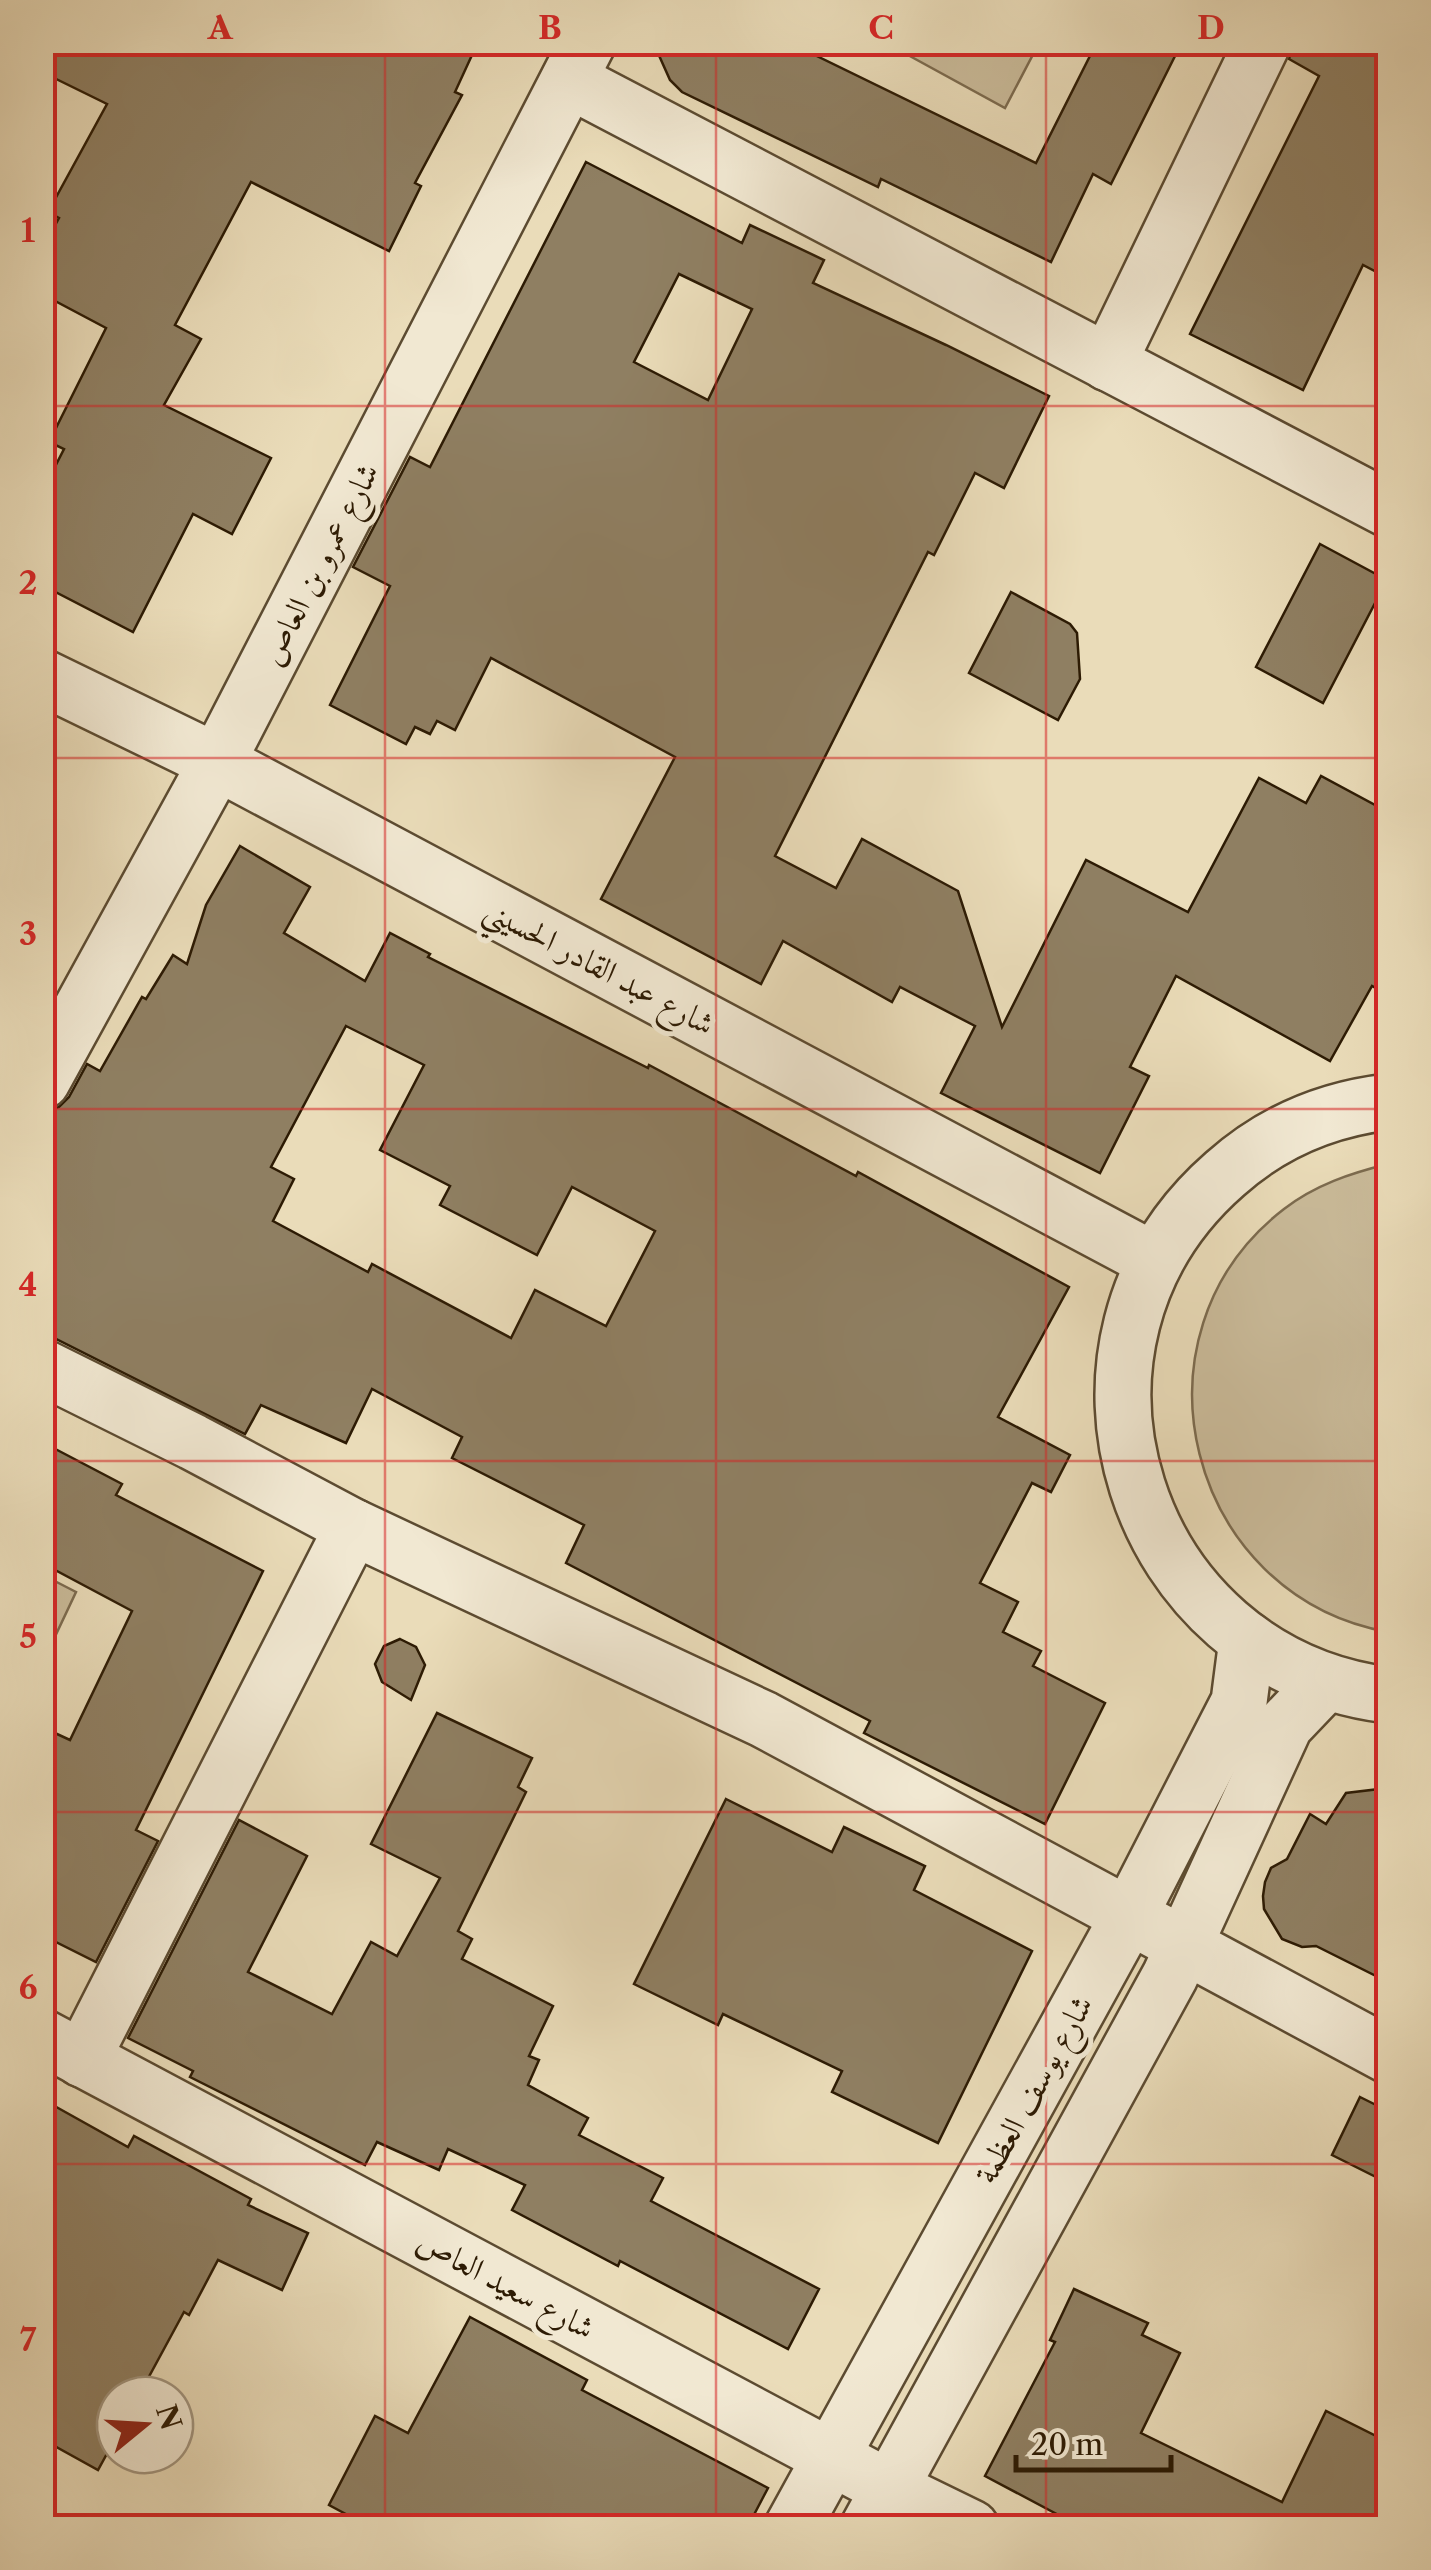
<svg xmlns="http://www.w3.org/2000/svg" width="1431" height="2570" viewBox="0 0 1431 2570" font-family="'Libre Caslon Text',Amiri,serif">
  <rect width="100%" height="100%" fill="#eadcb9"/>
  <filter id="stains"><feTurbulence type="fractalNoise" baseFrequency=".002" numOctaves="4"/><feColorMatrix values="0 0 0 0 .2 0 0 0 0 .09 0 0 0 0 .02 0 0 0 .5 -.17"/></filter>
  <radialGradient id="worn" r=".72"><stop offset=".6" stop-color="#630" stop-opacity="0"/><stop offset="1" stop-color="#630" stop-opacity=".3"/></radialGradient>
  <!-- green -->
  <g fill="#cabb9a" stroke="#7c6b4f" stroke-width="2.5">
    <path d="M886 43H1039L1005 108Z"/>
    <path d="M1388 1164V1632C1187 1596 1121 1334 1284 1209 1315 1185 1351 1173 1388 1164Z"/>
    <path d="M43 1575 76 1592 43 1662Z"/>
  </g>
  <!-- building -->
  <g fill="#8f7f62" stroke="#2d1b04" stroke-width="2.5" fill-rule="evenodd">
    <path d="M42 42H478L455 92 462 95 415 183 421 186 389 251 251 182 175 325 201 339 164 405 271 458 232 534 193 514 133 632 42 585V492L64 449 49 442 106 328 42 294V249L59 218 48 212 107 104 42 72Z"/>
    <path d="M653 42H788L1036 163 1097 42H1182L1111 184 1093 174 1051 262 881 179 878 187 682 92 670 80Z"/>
    <path d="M1294 42H1388V278L1363 265 1303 390 1190 334 1319 76 1289 59Z"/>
    <path d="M586 162 742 243 750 225 824 260 813 283 946 345 1049 396 1004 488 975 473 934 555 928 552 775 856 836 888 862 839 958 891 1002 1027 1086 860 1188 912 1259 778 1306 803 1321 776 1388 812V995L1372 986 1330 1061 1176 976 1130 1067 1149 1076 1100 1173 941 1093 975 1026 900 987 892 1002 783 941 761 984 601 899 675 757 491 658 455 730 437 721 430 734 415 727 406 744 330 705 390 586 353 567 410 457 430 467ZM679 274 752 309 708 400 634 362Z"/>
    <path d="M1320 544 1387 580 1323 703 1256 667Z"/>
    <path d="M1011 592 1070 624 1077 633 1080 679 1058 720 969 673Z"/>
    <path d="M240 846 310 887 284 933 365 981 390 933 430 954 428 957 648 1068 649 1065 856 1176 858 1172 1069 1287 998 1417 1070 1455 1051 1492 1032 1483 980 1583 1018 1602 1003 1632 1041 1651 1033 1666 1105 1703 1045 1824 864 1733 870 1721 566 1563 584 1525 452 1458 462 1437 372 1389 346 1443 261 1405 245 1434 56 1339 42 1336V1120L47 1111 59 1107 69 1097 87 1064 100 1071 142 997 146 999 173 955 187 964 206 905ZM346 1026 424 1065 380 1150 450 1186 440 1205 537 1255 572 1187 655 1231 606 1326 535 1290 511 1338 372 1264 368 1272 273 1221 294 1179 271 1167Z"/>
    <path d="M42 1442 122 1484 116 1495 263 1571 136 1830 158 1841 96 1962 42 1935V1727L70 1740 132 1611 42 1563Z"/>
    <path d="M400 1639 416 1647 425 1665 411 1700 382 1682 375 1664 384 1646Z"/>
    <path d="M437 1713 532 1758 518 1787 526 1792 458 1931 472 1939 462 1959 553 2006 529 2056 539 2060 528 2085 588 2118 579 2135 663 2178 651 2201 819 2289 788 2349 620 2261 618 2266 512 2210 525 2185 448 2149 439 2170 377 2142 365 2165 190 2077 193 2071 128 2038 239 1820 307 1856 248 1972 332 2014 371 1942 397 1956 440 1878 371 1844Z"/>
    <path d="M1388 1788V1982L1316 1946 1302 1947 1282 1939 1264 1909 1263 1896 1265 1882 1271 1868 1287 1859 1310 1814 1326 1824 1346 1793Z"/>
    <path d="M726 1799 832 1852 844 1827 925 1866 914 1890 1032 1951 938 2143 832 2092 842 2071 723 2014 718 2025 634 1984Z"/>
    <path d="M1360 2097 1388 2111V2183L1332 2155Z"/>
    <path d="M42 2099 128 2147 134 2136 251 2199 248 2205 308 2233 282 2290 218 2260 189 2315 184 2312 139 2395H115V2439L98 2470 42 2439Z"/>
    <path d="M1074 2289 1148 2323 1142 2335 1180 2353 1141 2433 1282 2502 1326 2411 1388 2442V2528H1083L985 2476 1055 2342 1050 2340Z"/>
    <path d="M470 2317 587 2380 582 2390 768 2488 747 2528H372L329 2505 375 2416 408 2433Z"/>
  </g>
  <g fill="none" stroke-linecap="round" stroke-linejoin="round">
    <defs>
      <g id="minor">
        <path d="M569 80 1388 509"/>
        <path d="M1108 363 1263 42"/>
        <path d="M42 677 217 762 1155 1261"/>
        <path d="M42 1081 217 762 588 42"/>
        <path d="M42 1367 193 1442 353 1527 763 1719 1388 2055"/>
        <path d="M42 2037 889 2488 971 2528"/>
        <path d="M82 2059 353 1527"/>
      </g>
      <g id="tertiary">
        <path d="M1388 1102C1327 1109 1271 1133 1225 1174 1029 1345 1133 1663 1388 1695"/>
        <path d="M792 2528 1129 1916 1239 1702 1247 1640"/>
        <path d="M868 2528 1170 1976 1285 1725 1326 1682"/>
      </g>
    </defs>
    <!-- minor casing -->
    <use href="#minor" stroke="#5c4b31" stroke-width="60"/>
    <!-- tertiary casing -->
    <use href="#tertiary" stroke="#5c4b31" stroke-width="60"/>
    <!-- minor -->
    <use href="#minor" stroke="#f1e8d2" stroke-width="55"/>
    <!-- tertiary -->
    <use href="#tertiary" stroke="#f1e8d2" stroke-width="55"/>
  </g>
  <!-- grid -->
  <path fill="none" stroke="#d62828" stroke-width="2.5" stroke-opacity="0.55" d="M385 42V2528M716 42V2528M1046 42V2528M42 406H1388M42 758H1388M42 1109H1388M42 1461H1388M42 1812H1388M42 2164H1388"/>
  <g text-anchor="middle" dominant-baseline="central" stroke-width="10" stroke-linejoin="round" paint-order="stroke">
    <!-- street labels -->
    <g font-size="32" fill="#2d1b04" stroke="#f1e8d2">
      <text transform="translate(319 564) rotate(-63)">شارع عمرو بن العاص</text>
      <text transform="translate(600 966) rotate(28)">شارع عبد القادر الحسيني</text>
      <text transform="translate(1033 2089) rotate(-61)">شارع يوسف العظمة</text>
      <text transform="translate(506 2284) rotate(28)">شارع سعيد العاص</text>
    </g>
  </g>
  <!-- margin -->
  <rect width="1431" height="2570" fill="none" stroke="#eadcb9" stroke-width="110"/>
  <!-- north arrow -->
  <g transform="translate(145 2425) rotate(72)"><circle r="48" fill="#f1e8d2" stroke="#a39680" stroke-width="2.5"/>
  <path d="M0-8L18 38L0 25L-18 38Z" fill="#8f2418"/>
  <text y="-15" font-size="28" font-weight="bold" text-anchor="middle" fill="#2d1b04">N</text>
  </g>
  <!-- scale -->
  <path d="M1016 2455v15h155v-15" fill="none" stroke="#2d1b04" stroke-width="5"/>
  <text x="1031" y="2455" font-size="30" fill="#2d1b04" stroke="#f1e8d2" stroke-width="8" paint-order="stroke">20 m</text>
  <rect x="55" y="55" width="1321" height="2460" fill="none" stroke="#d62828" stroke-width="4"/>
  <g font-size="32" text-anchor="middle" font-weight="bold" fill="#d62828">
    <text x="220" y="39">A</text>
    <text x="550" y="39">B</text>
    <text x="881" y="39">C</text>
    <text x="1211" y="39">D</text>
    <text x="28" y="242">1</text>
    <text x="28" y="594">2</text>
    <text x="28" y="945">3</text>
    <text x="28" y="1296">4</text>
    <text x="28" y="1648">5</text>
    <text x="28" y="1999">6</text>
    <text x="28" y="2351">7</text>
  </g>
  <rect width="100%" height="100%" filter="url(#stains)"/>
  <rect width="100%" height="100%" fill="url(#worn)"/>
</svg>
